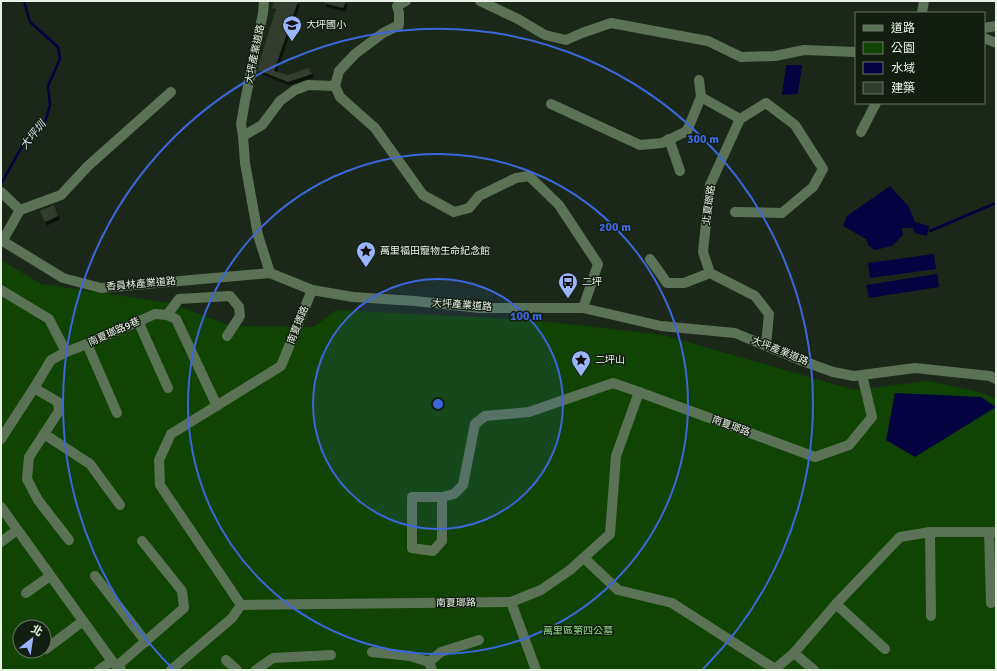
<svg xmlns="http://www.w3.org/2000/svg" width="997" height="671" viewBox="0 0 997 671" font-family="Signika,'Noto Sans TC',sans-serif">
  <defs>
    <filter id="shadow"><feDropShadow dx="2" dy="3.5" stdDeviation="0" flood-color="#0009"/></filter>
  </defs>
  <rect width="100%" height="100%" fill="#1b2819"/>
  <!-- green -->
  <path fill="#104402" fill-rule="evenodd" d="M1 260 41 284 170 303 231 326 314 327 336 310 533 320 663 335 854 390 928 381 979 392 996 399V670H1ZM20 627H44V651H20Z"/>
  <!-- water -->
  <g fill="#040240">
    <path d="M786 65H802L798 94 782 95Z"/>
    <path d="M890 186 909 207 915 222 929 226 927 236 915 233 913 228H902L903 235 892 246 875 250 869 246 866 239 843 226 847 216Z"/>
    <path d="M934 254 936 269 870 278 868 263Z"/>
    <path d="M937 274 939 287 869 298 866 285Z"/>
    <path d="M895 393 981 397 996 407 915 457 886 440Z"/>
  </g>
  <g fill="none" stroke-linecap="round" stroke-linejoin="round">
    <!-- stream -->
    <g stroke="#040240" stroke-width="2.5">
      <path d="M1 184 25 141 45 122 50 105 48 86 60 59 58 47 30 22 24 1"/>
      <path d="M930 231 996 203"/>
    </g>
  </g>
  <!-- building -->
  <g fill="#303e2d" filter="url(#shadow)">
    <path d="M274 1H298L274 71 288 75 309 68 312 74 288 82 258 70 260 60 276 9 272 8Z"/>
    <path d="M324 1H346L343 8 324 3Z"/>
    <path d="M54 205 58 216 45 222 40 211Z"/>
  </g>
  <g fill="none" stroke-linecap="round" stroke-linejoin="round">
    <!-- minor -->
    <g stroke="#5b7256" stroke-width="10">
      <path d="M264 1 263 13 245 101 241 124 243 136 245 163 258 235 270 273"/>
      <path d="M480 1 518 19 545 35 566 40 582 33 611 23 708 41 741 57 775 56 804 50 856 52"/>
      <path d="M922 13 924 1"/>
      <path d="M984 28 996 26"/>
      <path d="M984 38 996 43"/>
      <path d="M699 80 701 97"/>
      <path d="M335 86 340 97 375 128 423 195 454 212 469 208 479 196 516 178 529 176 559 205 598 264 583 308"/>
      <path d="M551 104 640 145 662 143 687 131 701 97 740 119"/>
      <path d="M861 132 876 103"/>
      <path d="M243 136 262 125 280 101 295 90 308 85 335 86 339 71 355 54 383 33 399 25V13L397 6 406 1"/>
      <path d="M669 139 680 171"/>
      <path d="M1 192 20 210 3 240"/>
      <path d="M20 210 61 195 88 166 171 92"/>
      <path d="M735 212 782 213 813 187 823 169 795 125 766 103 740 119 710 185 703 252 710 273 755 296 769 314 766 345"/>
      <path d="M1 240 63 278 101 288 270 273 312 290 353 297 415 301 480 308H583L661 326 735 333 800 360 833 372 854 376 915 368 990 376 996 379"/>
      <path d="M650 259 667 283H684L710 273"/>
      <path d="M1 290 49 319 66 352"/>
      <path d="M312 290 281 366 171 434 159 460 160 485 241 605 511 602 541 590 570 570 610 534 616 456 639 392 815 457 849 445 872 417 862 375"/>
      <path d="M167 315 179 299 230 296 239 307 240 316 227 336"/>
      <path d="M138 321 168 388"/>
      <path d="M87 344 117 413"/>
      <path d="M34 388 58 402 59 411 29 457 27 479 38 500 69 540"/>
      <path d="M44 434 90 464 120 505"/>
      <path d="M1 439 34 388 51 360 66 352 87 344 155 314 167 315 176 319 217 406"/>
      <path d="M442 497H412V548L433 551 442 541V497L454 494 463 485 475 424 485 416 529 412 613 383 639 392"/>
      <path d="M1 507 112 661 121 670"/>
      <path d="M930 532 931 616"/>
      <path d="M989 532 991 603"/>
      <path d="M1 542 17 530"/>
      <path d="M584 558 618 590 672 603 775 669 794 653 836 604 900 537 930 532H996"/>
      <path d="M95 576 146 642"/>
      <path d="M26 593 50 576"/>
      <path d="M511 602 536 670"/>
      <path d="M836 604 885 649"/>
      <path d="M46 649 83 621"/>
      <path d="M372 652 410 656 429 662 432 670"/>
      <path d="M794 653 814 670"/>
      <path d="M226 660 237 670"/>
      <path d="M429 662 441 652 479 640"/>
      <path d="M117 666 184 608 182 591 142 541"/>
      <path d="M99 670 112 661"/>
      <path d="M171 670 232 618 241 605"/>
      <path d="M256 670 273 658 331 655"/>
    </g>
  </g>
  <!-- distance rings -->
  <circle cx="438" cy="404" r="125" fill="#3c67da" fill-opacity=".12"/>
  <g fill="none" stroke="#3c67da" stroke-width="2">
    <circle cx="438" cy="404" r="125"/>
    <circle cx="438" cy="404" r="250"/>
    <path d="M173 669A375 375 0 1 1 703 669"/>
  </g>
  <!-- icons -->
  <defs>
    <symbol id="school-pin" viewBox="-11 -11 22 30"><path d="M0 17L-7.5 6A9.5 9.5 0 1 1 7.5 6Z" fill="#9ab5fd" stroke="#121f10"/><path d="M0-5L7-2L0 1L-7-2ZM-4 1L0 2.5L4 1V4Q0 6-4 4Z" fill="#111"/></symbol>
    <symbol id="sight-pin" viewBox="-11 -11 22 30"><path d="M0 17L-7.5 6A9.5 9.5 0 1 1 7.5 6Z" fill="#9ab5fd" stroke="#121f10"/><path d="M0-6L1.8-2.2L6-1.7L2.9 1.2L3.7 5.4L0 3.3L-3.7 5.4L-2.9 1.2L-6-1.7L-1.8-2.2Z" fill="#111"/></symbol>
    <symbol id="bus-pin" viewBox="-11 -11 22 30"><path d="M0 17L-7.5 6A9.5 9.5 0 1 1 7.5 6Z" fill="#9ab5fd" stroke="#121f10"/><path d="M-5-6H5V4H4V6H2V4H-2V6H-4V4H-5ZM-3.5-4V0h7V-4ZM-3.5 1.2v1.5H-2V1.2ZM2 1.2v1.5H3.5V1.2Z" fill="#111"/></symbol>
  </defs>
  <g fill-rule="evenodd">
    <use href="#school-pin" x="281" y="14" width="22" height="30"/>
    <use href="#sight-pin" x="355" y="240" width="22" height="30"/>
    <use href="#bus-pin" x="557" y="271" width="22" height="30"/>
    <use href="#sight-pin" x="570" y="349" width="22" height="30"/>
  </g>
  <g text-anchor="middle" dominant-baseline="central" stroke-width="3" stroke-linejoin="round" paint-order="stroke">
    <!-- poi labels -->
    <g font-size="10" fill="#eaf2e8" stroke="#121f10" text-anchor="start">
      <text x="306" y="25">大坪國小</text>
      <text x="380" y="251">萬里福田寵物生命紀念館</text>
      <text x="582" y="282">二坪</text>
      <text x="595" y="360">二坪山</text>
    </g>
    <!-- street labels -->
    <g font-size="10" fill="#eaf2e8" stroke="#121f10">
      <text transform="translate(255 54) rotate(-78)">大坪產業道路</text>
      <text transform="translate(709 205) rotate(-82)">北夏瑯路</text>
      <text transform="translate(141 284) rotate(-5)">香員林產業道路</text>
      <text transform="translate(462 305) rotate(4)">大坪產業道路</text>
      <text transform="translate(298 325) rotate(-68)">南夏瑯路</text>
      <text transform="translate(114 332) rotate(-24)">南夏瑯路9巷</text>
      <text transform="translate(780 351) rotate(22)">大坪產業道路</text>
      <text transform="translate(731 426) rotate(20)">南夏瑯路</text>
      <text transform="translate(456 603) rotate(-1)">南夏瑯路</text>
    </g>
    <!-- park labels -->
    <g font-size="10" fill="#8fd980" stroke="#121f10">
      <text x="578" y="631">萬里區第四公墓</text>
    </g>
    <!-- water labels -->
    <g font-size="11" font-style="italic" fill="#d6def2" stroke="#121f10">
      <text transform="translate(33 135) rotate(-51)">大坪圳</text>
    </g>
  </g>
  <circle cx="438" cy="404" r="6" fill="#3c67da" stroke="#121f10" stroke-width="2"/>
  <g font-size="12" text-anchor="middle" font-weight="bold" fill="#3c67da" stroke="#121f10" stroke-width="3" stroke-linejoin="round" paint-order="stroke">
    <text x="703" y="143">300 m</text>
    <text x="615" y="231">200 m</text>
    <text x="526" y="320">100 m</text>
  </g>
  <!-- border -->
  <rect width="997" height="671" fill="none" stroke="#eaf2e8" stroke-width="4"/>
  <!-- legend -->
  <rect x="855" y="12" width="130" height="92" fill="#121f10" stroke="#687366"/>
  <rect x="863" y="25" width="20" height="6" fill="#5b7256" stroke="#687366"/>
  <text x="891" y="32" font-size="12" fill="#eaf2e8">道路</text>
  <rect x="863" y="42" width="20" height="12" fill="#104402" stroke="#687366"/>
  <text x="891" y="52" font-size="12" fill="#eaf2e8">公園</text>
  <rect x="863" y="62" width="20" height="12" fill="#040240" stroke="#687366"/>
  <text x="891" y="72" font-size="12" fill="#eaf2e8">水域</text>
  <rect x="863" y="82" width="20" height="12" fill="#303e2d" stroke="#687366"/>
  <text x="891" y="92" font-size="12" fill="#eaf2e8">建築</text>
  <!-- north arrow -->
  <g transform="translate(32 639) rotate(30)"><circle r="19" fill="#121f10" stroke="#687366"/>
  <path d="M0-3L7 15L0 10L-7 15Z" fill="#9ab5fd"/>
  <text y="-6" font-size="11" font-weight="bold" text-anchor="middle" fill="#eaf2e8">北</text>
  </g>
</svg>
